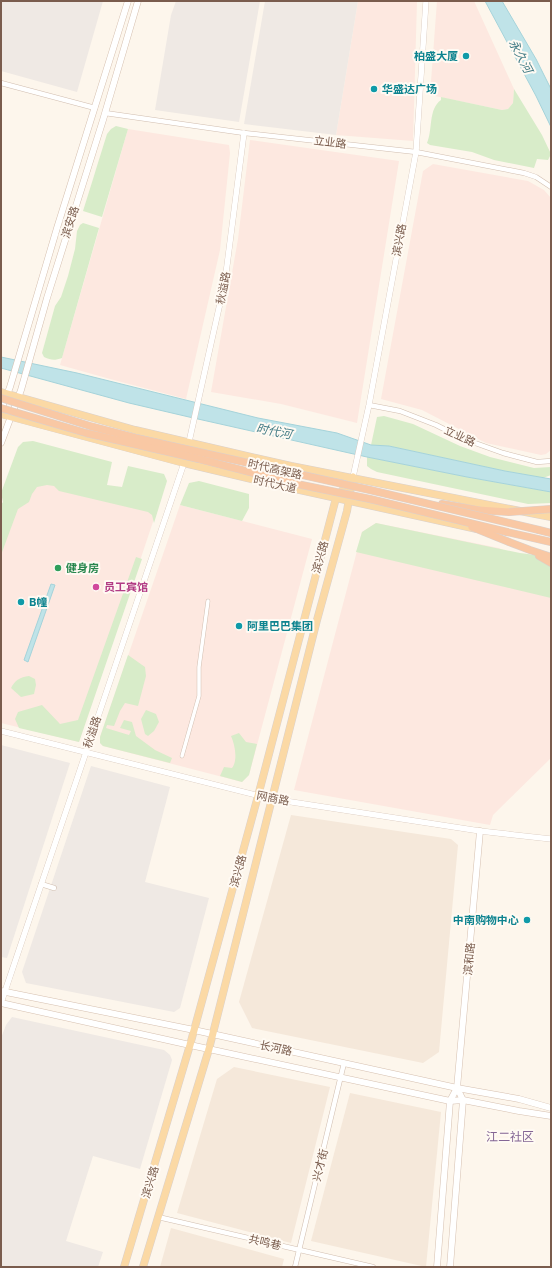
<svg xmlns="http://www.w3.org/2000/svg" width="552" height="1268" viewBox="0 0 552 1268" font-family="'IBM Plex Sans','Noto Sans SC',sans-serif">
  <rect width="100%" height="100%" fill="#fdf6ec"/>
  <!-- residential -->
  <g fill="#f5e8da">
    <path d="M291 815 451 839 458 845 439 1052 423 1063 252 1028 239 1002Z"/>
    <path d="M234 1067 330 1087 291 1243 177 1213 217 1079Z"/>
    <path d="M350 1093 441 1112 426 1267 311 1241Z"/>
    <path d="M171 1228 284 1259 282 1267H160Z"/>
  </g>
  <!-- commercial -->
  <g fill="#fde8e0">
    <path d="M358 1H417L413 141 336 135Z"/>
    <path d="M437 1H474L514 89 513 103 508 109 502 110 430 95Z"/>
    <path d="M128 129 229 145 230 153 220 250 186 399 110 379 60 365Z"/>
    <path d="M250 140 399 161 357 423 281 404 211 392 238 239Z"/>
    <path d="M433 164 528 181 544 190 551 198V450L546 454 541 455 486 443 422 410 381 399 423 171Z"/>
    <path d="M26 469 158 507 79 742 1 723V537Z"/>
    <path d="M180 505 312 539 249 775 242 782 103 746 100 743V737Z"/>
    <path d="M376 523 499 548 551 572V758L493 815 490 825 294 790 362 532Z"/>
  </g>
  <!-- industrial -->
  <g fill="#efe9e4">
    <path d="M1 1H103L77 92 1 71Z"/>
    <path d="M176 1H260L239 122 155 110 171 15Z"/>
    <path d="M265 1H358L336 135 244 124Z"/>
    <path d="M1 745 70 763 7 958 1 957Z"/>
    <path d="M91 766 170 787 145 882 209 898 180 1008 174 1012 26 983 22 972Z"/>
    <path d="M12 1017 164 1050 170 1055 172 1060 140 1169 93 1156 66 1241 103 1252 98 1267H1V1038L6 1025Z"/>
  </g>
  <!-- green -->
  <g fill="#d8ecc9">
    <path d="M514 89 542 135 551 154 548 160 537 159 534 168 494 160 472 152 430 145 427 143C433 130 428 109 441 100V97L502 110 508 109 513 103Z"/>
    <path d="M116 126 128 129 102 217 83 211 107 134 111 129Z"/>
    <path d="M83 223 99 228 62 358C54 361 51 360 44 357L42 353 55 306 61 297 68 276 75 249 77 231 80 225Z"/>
    <path d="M384 416 413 424 460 446 490 457 534 468 551 467V475L543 478 505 471 389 446 371 445 377 417Z"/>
    <path d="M33 441 112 462 107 485 122 487 128 466 164 474 167 481 154 523 152 515 148 512 59 491 54 486 47 485 37 487 32 494 29 502 18 509 1 555V505L3 502 1 493 18 447 23 442Z"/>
    <path d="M367 457 467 477 551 492V503L528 504 377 472 371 469 367 466Z"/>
    <path d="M199 481 249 494V508L242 521 180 505 189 483Z"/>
    <path d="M376 523 520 553 551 557V598L356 552 362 532Z"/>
    <path d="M136 557 142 559 79 742 19 728 15 719 18 712 42 705 60 724 78 720Z"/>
    <path d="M128 655 145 667 146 676 138 706 125 703 120 711 114 726 107 725 106 728 129 735 131 731 120 728 124 720 132 722 136 736 155 750 172 758 170 763 103 746 100 743V737Z"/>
    <path d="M29 676 35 679 36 685 34 694 21 697 11 688C15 680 20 677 29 676Z"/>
    <path d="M146 710 156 714 159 722 154 731 148 736 145 734 141 719Z"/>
    <path d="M239 733 246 742 257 744 249 775 242 782 220 776 224 767 232 768C238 760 235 745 231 736Z"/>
  </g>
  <!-- water -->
  <g fill="#bfe3e8" stroke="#a5d3da">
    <path d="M485 1H502L536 59 551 89V127L536 96Z"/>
    <path d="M1 357 77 373 258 418 337 433 371 445 389 446 505 471 551 479V492L467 477 367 457 189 417 129 403 1 368Z"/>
    <path d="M51 584 55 585 28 662 24 660Z"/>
  </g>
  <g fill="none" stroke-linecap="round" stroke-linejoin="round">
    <defs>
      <path id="pedestrian" d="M182 756 199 696V667L208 601"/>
      <g id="minor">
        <path d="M1 83 95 108"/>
        <path d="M105 113 244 133 416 152 524 173 536 177 551 187"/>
        <path d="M369 405 400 411 436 425 464 439 503 453 537 462 551 461"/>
        <path d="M41 884 54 888"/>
        <path d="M158 1217 373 1267"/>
        <path d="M295 1267 344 1063"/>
      </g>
      <g id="tertiary">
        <path d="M189 442 225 281 244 133"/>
        <path d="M353 477 369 405 416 152 426 1"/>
        <path d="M1 731 272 799 480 831 551 839"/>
        <path d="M1 1003 184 463"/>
      </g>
      <g id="secondary">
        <path d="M1 410 10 387 57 228 128 1"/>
        <path d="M1 443 21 390 47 298 103 120 138 1"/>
        <path d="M1 991 194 1030 457 1088 519 1099 551 1108"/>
        <path d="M1 1003 190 1045 450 1101 463 1100 519 1111 551 1116"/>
        <path d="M437 1267 450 1101 457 1088 480 831"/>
        <path d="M450 1267 463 1100 457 1088"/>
      </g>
      <g id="primary">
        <path d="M1 392 135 430 238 454 291 466 551 517"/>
        <path d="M1 414 184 463 268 483 477 529"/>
        <path d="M124 1267 190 1045 258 796 336 498 353 477"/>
        <path d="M143 1267 209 1049 317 620 347 511 352 481"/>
      </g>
      <g id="trunk">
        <path d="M442 504 478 510 509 512"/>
        <path d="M539 530 551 533"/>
        <path d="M507 532 551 542"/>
        <path d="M509 542 530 550 551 557"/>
        <path d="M539 556 551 563"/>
      </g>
    </defs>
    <!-- pedestrian casing -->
    <use href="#pedestrian" stroke="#d1beb0" stroke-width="4.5"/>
    <!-- minor casing -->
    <use href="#minor" stroke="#d1beb0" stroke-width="5.5"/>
    <!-- tertiary casing -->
    <use href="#tertiary" stroke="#d1beb0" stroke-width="6"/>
    <!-- secondary casing -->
    <use href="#secondary" stroke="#d6c0b0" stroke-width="7"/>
    <!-- primary casing -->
    <use href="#primary" stroke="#dad1cd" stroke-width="8"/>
    <!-- trunk casing -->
    <use href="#trunk" stroke="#dad1cd" stroke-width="8"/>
    <!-- pedestrian -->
    <use href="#pedestrian" stroke="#fff" stroke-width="3.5"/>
    <!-- minor -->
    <use href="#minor" stroke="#fff" stroke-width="4.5"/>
    <!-- tertiary -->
    <use href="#tertiary" stroke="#fff" stroke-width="5.5"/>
    <!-- secondary -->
    <use href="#secondary" stroke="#fff" stroke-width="6"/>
    <!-- primary -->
    <use href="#primary" stroke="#fbd9a5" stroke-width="7"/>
    <!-- trunk -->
    <use href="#trunk" stroke="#f9c8a4" stroke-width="7"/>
    <defs>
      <g id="trunk-bridge">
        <path d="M1 398 90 426 136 438 370 490 539 530"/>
        <path d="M1 408 86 433 199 459 292 483 370 499 507 532"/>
        <path d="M509 512 551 509"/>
        <path d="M472 527 509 542"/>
      </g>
    </defs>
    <!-- trunk-bridge casing -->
    <use href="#trunk-bridge" stroke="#dad1cd" stroke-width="8" stroke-linecap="butt"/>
    <!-- trunk-bridge -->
    <use href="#trunk-bridge" stroke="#f9c8a4" stroke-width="7"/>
  </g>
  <!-- markers -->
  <g fill="#0f9aa8" stroke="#fffaf3" stroke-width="1.5">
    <circle cx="466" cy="56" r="4"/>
    <circle cx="374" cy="89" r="4"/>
    <circle cx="21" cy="602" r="4"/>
    <circle cx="239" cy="626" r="4"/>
    <circle cx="527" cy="920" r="4"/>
  </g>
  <circle fill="#2e9e5b" stroke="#fffaf3" stroke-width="1.5" cx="58" cy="568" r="4"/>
  <circle fill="#d1479c" stroke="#fffaf3" stroke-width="1.5" cx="96" cy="587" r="4"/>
  <g text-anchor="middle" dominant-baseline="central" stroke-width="4" stroke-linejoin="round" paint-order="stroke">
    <!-- culture labels -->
    <g font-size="11" font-weight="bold" fill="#0d838f" stroke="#fffaf3" text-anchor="start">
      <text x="458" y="56" text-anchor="end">柏盛大厦</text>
      <text x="382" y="89">华盛达广场</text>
      <text x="29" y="602">B幢</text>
      <text x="247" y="626">阿里巴巴集团</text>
      <text x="519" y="920" text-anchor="end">中南购物中心</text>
    </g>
    <!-- street labels -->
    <g font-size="11" fill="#7a5c4d" stroke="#fffaf3">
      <text transform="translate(330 142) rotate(7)">立业路</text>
      <text transform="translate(70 222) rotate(-72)">滨安路</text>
      <text transform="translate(399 240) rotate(-80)">滨兴路</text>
      <text transform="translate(223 288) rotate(-79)">秋溢路</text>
      <text transform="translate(460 436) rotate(25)">立业路</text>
      <text transform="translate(275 469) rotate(13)">时代高架路</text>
      <text transform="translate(275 484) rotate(13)">时代大道</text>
      <text transform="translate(320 557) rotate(-75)">滨兴路</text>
      <text transform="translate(92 732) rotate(-71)">秋溢路</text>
      <text transform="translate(273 798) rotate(11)">网商路</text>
      <text transform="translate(238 871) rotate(-75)">滨兴路</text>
      <text transform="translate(469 959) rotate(-85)">滨和路</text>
      <text transform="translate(276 1048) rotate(12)">长河路</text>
      <text transform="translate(320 1165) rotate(-76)">兴才街</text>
      <text transform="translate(150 1182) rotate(-73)">滨兴路</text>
      <text transform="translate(265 1242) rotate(13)">共鸣巷</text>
    </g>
    <!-- leisure labels -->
    <g font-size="11" font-weight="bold" fill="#27864d" stroke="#fffaf3" text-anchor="start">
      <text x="66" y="568">健身房</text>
    </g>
    <!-- hotel labels -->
    <g font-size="11" font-weight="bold" fill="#b23c85" stroke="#fffaf3" text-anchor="start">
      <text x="104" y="587">员工宾馆</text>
    </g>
    <!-- water labels -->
    <g font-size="12" font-style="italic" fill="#437c86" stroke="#fffaf3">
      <text transform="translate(521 56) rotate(62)">永久河</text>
      <text transform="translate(274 431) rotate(11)">时代河</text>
    </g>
    <!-- neighbourhood labels -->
    <g font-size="12" fill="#846695" stroke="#fffaf3">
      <text x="510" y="1136">江二社区</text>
    </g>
  </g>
  <!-- border -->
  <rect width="552" height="1268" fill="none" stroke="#7a5c4d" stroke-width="4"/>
</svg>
